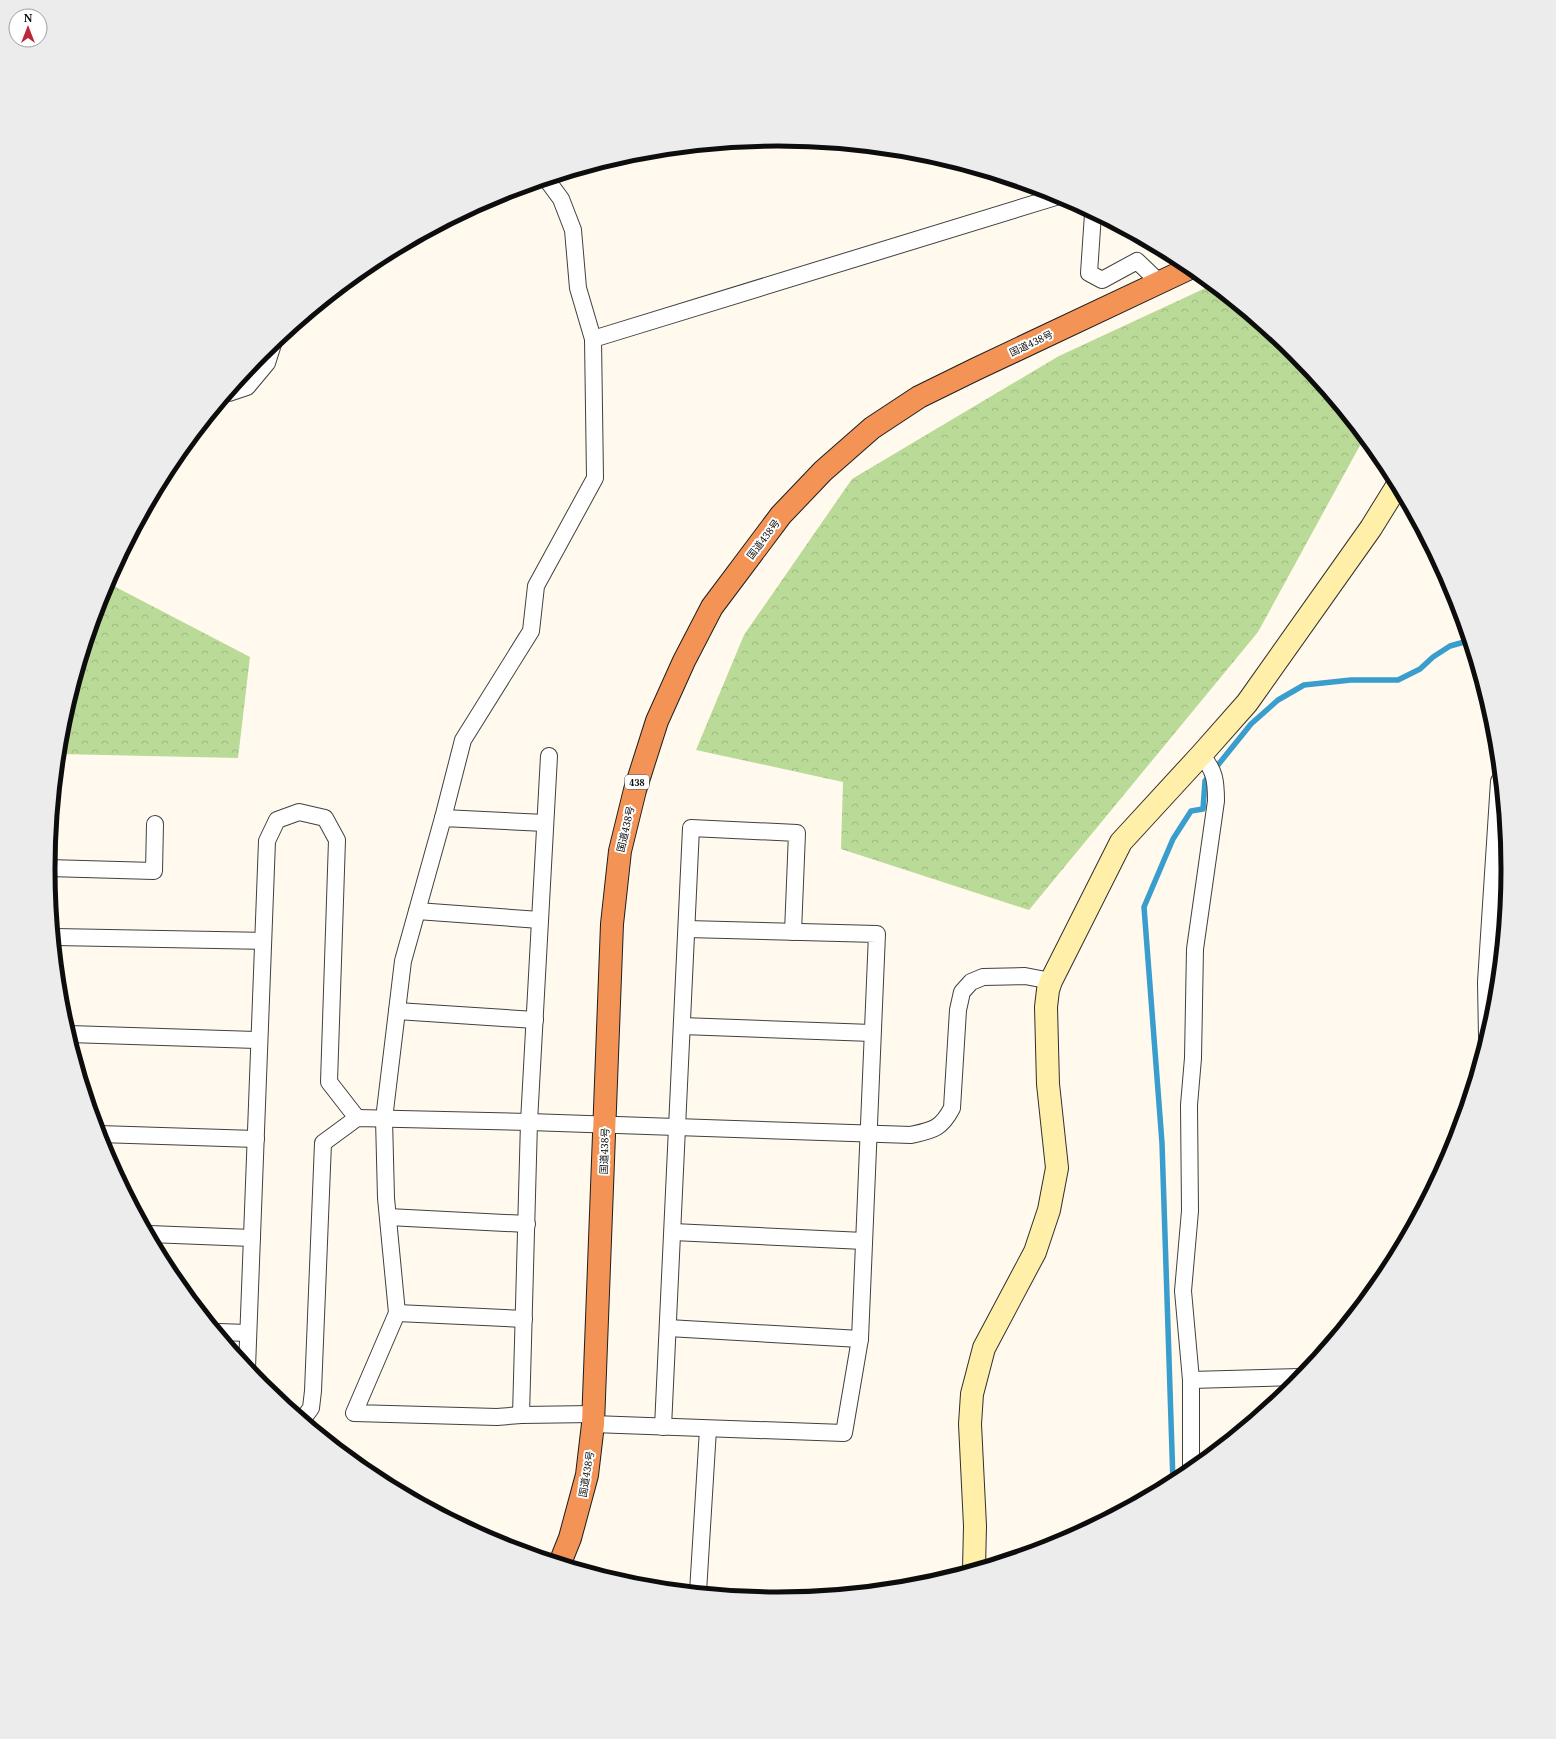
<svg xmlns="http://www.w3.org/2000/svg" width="1556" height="1739" viewBox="0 0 1556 1739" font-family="'Noto Serif','Noto Sans JP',serif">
  <defs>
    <pattern id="forest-crowns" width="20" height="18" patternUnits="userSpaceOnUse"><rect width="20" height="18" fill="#bada97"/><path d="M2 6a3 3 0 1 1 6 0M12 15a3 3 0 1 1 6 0" fill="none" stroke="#9fba81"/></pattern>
  </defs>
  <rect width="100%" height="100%" fill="#fffaed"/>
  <!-- forest -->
  <g fill="url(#forest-crowns)">
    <path d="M1212 285 1294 353 1364 438 1258 632 1029 910 841 849 843 782 696 750 744 635 852 479 1059 356Z"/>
    <path d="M108 583 250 657 238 758 59 754 62 727 104 590Z"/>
  </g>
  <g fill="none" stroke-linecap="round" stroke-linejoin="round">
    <!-- stream -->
    <path stroke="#399dcd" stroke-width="5.5" d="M1173 1482 1162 1143 1144 907 1173 839 1191 811 1203 809 1205 781 1251 724 1278 700 1304 685 1351 680H1398L1420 669 1433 657 1450 646 1468 641"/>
    <defs>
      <g id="street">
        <path d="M547 180 561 199 573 230 578 288 593 339"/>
        <path d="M1093 214 1089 273 1102 280 1137 261 1160 283"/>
        <path d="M229 393 247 387 267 363 273 344"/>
        <path d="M443 818 463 740 531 631 536 586 595 478 593 339 1059 196"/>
        <path d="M545 823 443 818 403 961 384 1119 386 1198 397 1313 354 1413 497 1417 521 1415 593 1414"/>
        <path d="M48 868 154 871 155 824"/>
        <path d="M417 911 540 920"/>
        <path d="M55 937 263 941"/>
        <path d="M397 1011 535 1020"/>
        <path d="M682 1026 872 1033"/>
        <path d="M69 1034 259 1040"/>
        <path d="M1487 1037 1486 982 1499 781"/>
        <path d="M99 1134 256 1139"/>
        <path d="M388 1217 527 1224"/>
        <path d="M673 1232 864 1241"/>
        <path d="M149 1234 252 1238"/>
        <path d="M397 1313 524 1319"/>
        <path d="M668 1328 860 1339"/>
        <path d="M218 1332 248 1333"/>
        <path d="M247 1368 267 841 277 820 299 812 325 818 337 840 329 1082 357 1118"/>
        <path d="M1191 1380 1301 1377"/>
        <path d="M521 1415 529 1122 549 756"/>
        <path d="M303 1419 311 1408 313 1391 323 1143 357 1118 529 1122 911 1135C933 1130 941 1129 952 1108L958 1010 962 992 971 982 983 977 1025 976 1051 981"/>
        <path d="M593 1424 844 1433 860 1339 877 934 687 929"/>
        <path d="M663 1427 691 828 797 833 793 932"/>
        <path d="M1191 1471V1380L1183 1291 1190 1211 1189 1105 1193 1058 1195 949 1216 801C1216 781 1215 770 1201 755"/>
        <path d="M698 1592 708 1429"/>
      </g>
      <path id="secondary" d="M974 1569 975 1526 970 1424 972 1394 984 1348 1035 1252 1049 1210 1057 1168 1048 1084 1046 1007 1048 990 1051 981 1121 842 1201 755 1247 703 1371 528 1397 486"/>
      <path id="highway" d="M560 1563 570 1538 587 1475 593 1424 612 924 620 851 635 790 657 721 684 661 712 607 781 515 823 471 872 428 919 397 976 369 1190 268"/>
    </defs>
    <!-- street casing -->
    <use href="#street" stroke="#404040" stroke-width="18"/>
    <!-- secondary casing -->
    <use href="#secondary" stroke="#2f2f2f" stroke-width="24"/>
    <!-- highway casing -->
    <use href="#highway" stroke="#1e1e1e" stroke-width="24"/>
    <!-- street -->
    <use href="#street" stroke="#fff" stroke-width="16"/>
    <!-- secondary -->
    <use href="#secondary" stroke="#ffefa9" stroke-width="22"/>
    <!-- highway -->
    <use href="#highway" stroke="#f49356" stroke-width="22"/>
  </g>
  <g text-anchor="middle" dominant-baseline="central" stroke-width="4" stroke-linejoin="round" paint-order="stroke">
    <!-- shield labels -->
    <rect fill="#fff" stroke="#565656" stroke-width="1" x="625" y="775" width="24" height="14" rx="3"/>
    <g font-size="9" font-weight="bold" fill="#0d0d0d">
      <text x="637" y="782">438</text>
    </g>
    <!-- street labels -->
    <g font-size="10" fill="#0d0d0d" stroke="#fff">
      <text transform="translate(1031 343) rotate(-25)">国道438号</text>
      <text transform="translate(763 539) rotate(-53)">国道438号</text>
      <text transform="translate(625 829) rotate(-77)">国道438号</text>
      <text transform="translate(604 1151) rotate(-88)">国道438号</text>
      <text transform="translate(586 1474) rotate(-80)">国道438号</text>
    </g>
  </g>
  <!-- crop -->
  <path d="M0 0H1556V1739H0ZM55 869a723 723 0 1 1 1446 0a723 723 0 1 1-1446 0Z" fill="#ececec" fill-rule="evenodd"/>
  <path fill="none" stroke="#0d0d0d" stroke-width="5" d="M55 869a723 723 0 1 1 1446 0a723 723 0 1 1-1446 0Z"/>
  <!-- north arrow -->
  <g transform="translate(28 28)"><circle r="19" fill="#ffffff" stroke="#9e9e9e"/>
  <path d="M0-3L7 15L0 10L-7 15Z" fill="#bd2538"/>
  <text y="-6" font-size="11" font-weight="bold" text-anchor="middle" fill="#0d0d0d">N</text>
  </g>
</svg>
